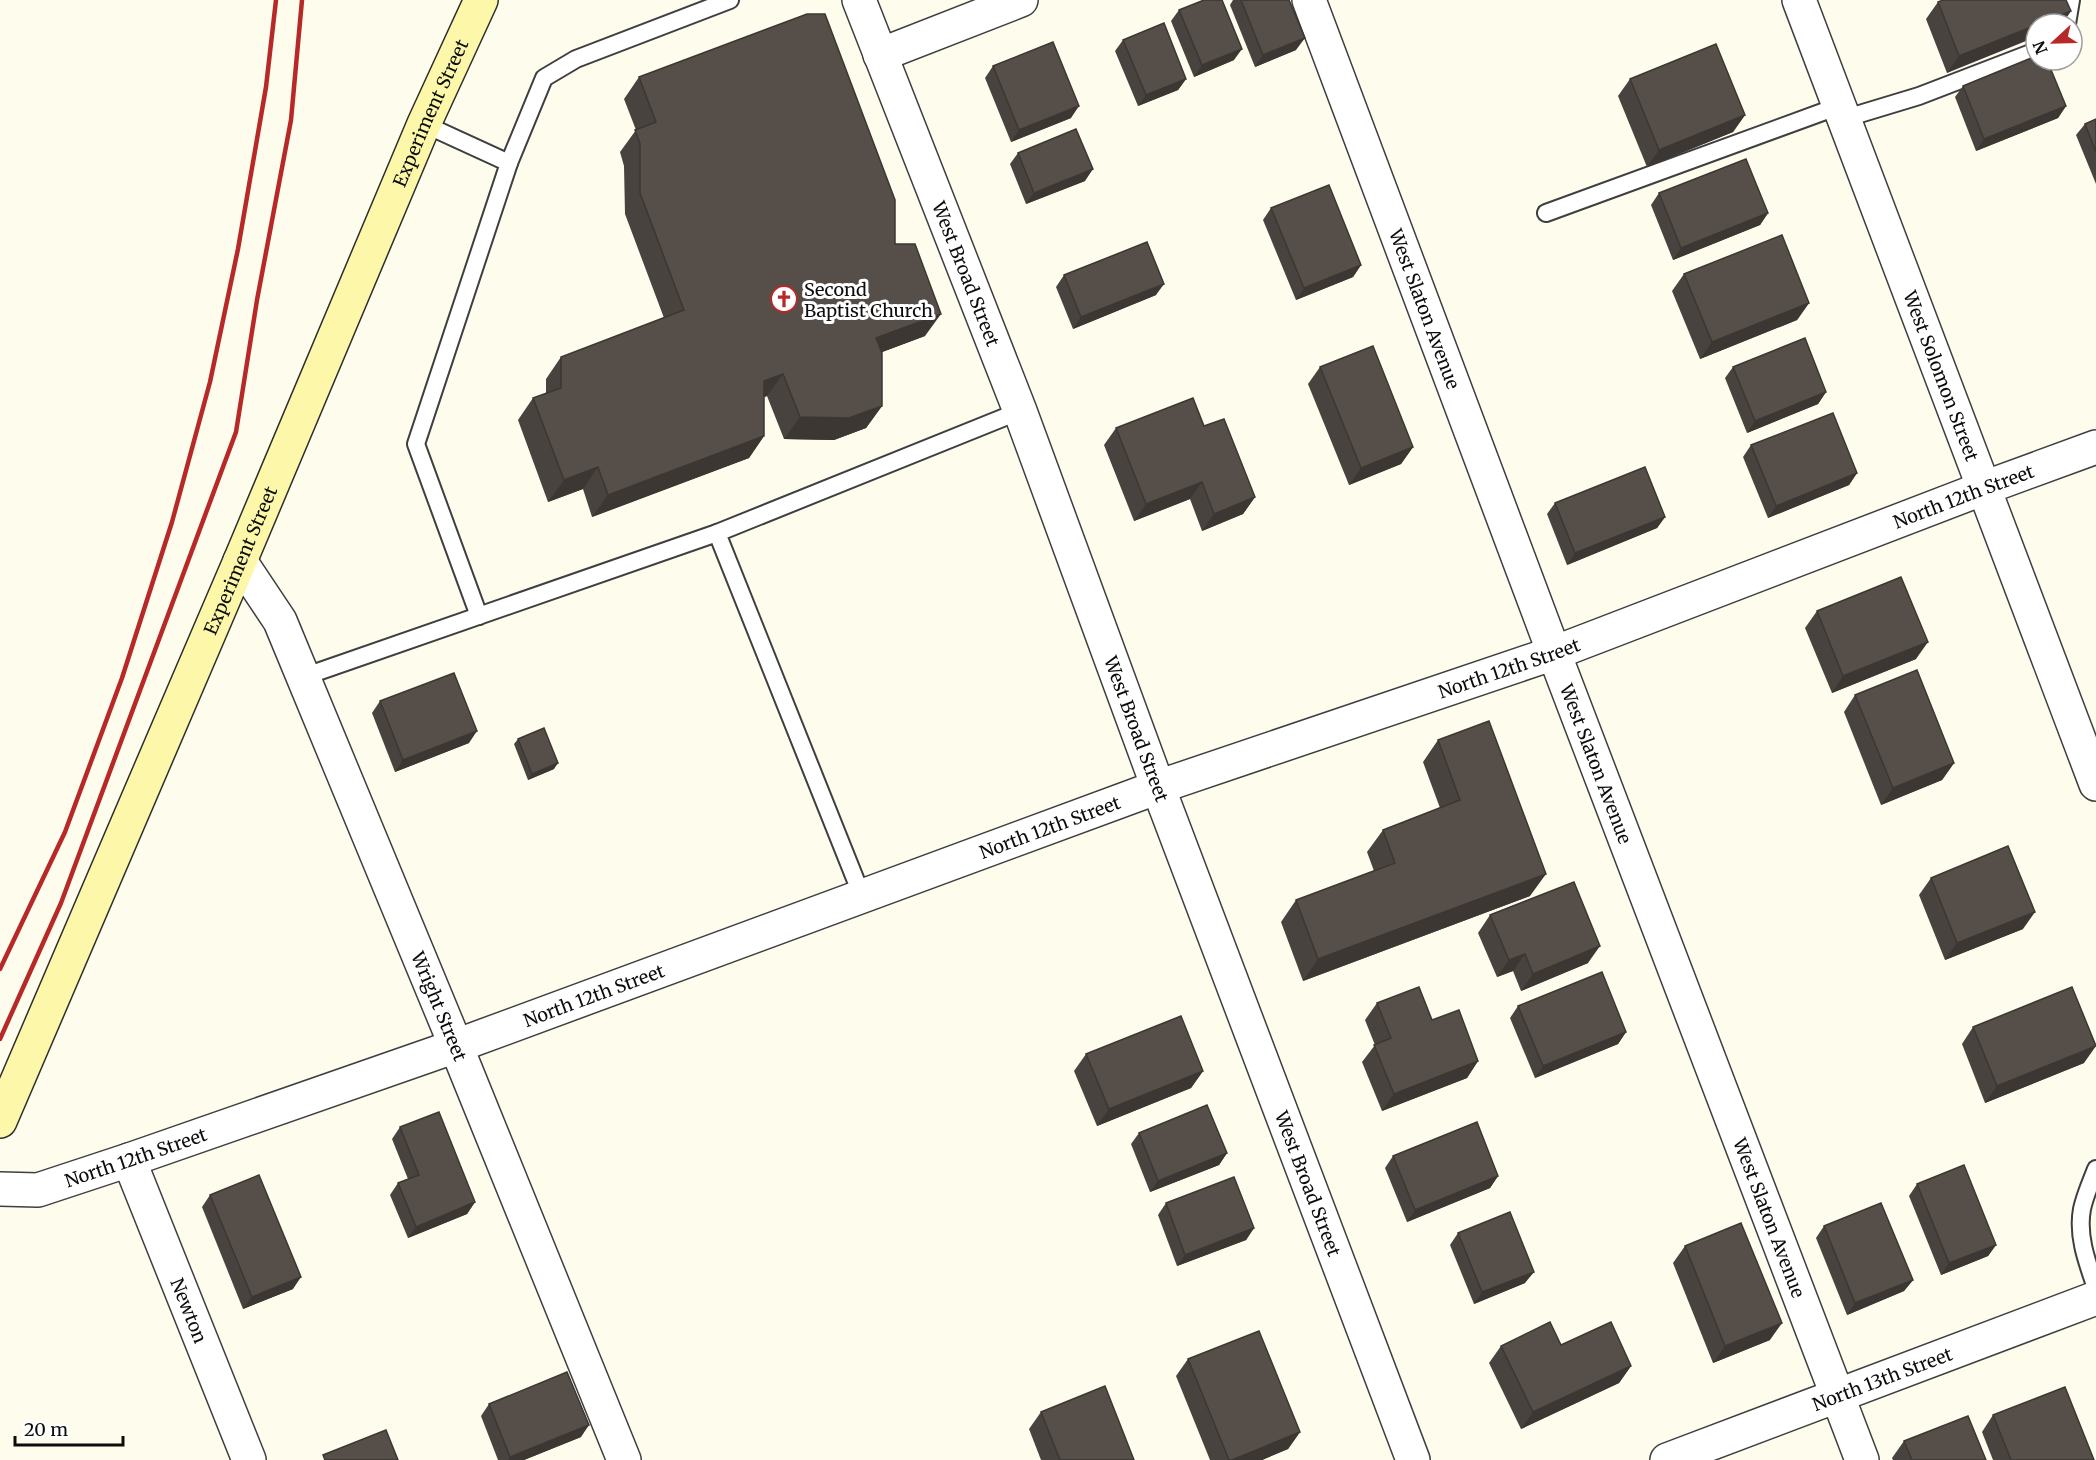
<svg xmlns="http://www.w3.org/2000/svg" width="2096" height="1460" viewBox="0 0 2096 1460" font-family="Merriweather,serif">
  <rect width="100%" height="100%" fill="#fefcec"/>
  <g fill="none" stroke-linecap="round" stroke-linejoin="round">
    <defs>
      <g id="service">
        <path d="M2067 24 2071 0"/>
        <path d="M1843 119 1919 96 2036 51"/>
        <path d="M424 124 509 163 416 444 479 616"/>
        <path d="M509 163 544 78 576 59 730 0"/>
        <path d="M1546 213 1839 106"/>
        <path d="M303 677 717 533"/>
        <path d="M862 896 717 533 1020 411"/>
        <path d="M2096 1169C2091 1182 2085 1195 2082 1209 2077 1236 2087 1262 2096 1288"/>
      </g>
      <g id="minor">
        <path id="s1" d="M859 0 1020 411 1158 787 1413 1460"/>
        <path id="s2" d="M1309 0 1554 653 1862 1460"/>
        <path id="s3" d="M1799 0 2096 784"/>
        <path d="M880 55 1021 0"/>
        <path id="s4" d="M240 561 280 621 456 1046 624 1460"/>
        <path id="s5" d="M129 1160 249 1460"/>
        <path id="s6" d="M0 1189 38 1190 129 1160 456 1046 1158 787 1554 653 1984 488 2096 447"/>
      </g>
      <g id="tertiary">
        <path id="s7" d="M1667 1460 2096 1298"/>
      </g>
      <g id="secondary">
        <path id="s8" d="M0 1121 240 561 424 124 481 0"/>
      </g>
    </defs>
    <!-- service casing -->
    <use href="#service" stroke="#3f3f3f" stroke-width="20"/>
    <!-- minor casing -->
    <use href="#minor" stroke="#3f3f3f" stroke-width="36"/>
    <!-- tertiary casing -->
    <use href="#tertiary" stroke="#3f3f3f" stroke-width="36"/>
    <!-- secondary casing -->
    <use href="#secondary" stroke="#2e2e2e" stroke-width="36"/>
    <!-- service -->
    <use href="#service" stroke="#fff" stroke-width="16"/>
    <!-- minor -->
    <use href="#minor" stroke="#fff" stroke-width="33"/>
    <!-- tertiary -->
    <use href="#tertiary" stroke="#fff" stroke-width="33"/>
    <!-- secondary -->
    <use href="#secondary" stroke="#fcf7a9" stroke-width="33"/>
    <!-- rail -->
    <g stroke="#b72929" stroke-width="4.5">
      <path d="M0 969 65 832 122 678 172 522 210 382 238 249 266 87 276 0"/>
      <path d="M0 1039 61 903 236 432 257 300 291 120 302 0"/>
    </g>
  </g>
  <!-- wall -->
  <g fill="#49433f">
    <path d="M1233 0H1289L1296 50 1255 67 1230 5Z"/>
    <path d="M1938 2 2071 11 2062 24H2036L1947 73 1926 19Z"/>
    <path d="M1179 10 1234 60 1194 77 1171 21Z"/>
    <path d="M1123 40 1186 79 1178 90 1138 106 1115 51Z"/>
    <path d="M993 66 1071 118 1011 142 985 78Z"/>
    <path d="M639 77 895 244 925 336 882 352V406L866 428 834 440 784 439 767 396 764 397V436L749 458 592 517 583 489 548 502 518 420 533 398 546 394V379L561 357 664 318 625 214 624 166 620 152 636 130 624 99Z"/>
    <path d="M1630 79 1745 115 1733 132 1647 167 1618 96Z"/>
    <path d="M1963 86 2066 106 2058 118 1976 151 1955 97Z"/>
    <path d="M2096 119V184L2076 135 2085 124Z"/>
    <path d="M1018 153 1085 181 1026 204 1010 164Z"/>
    <path d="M1659 193 1768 213 1760 225 1673 260 1651 205Z"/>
    <path d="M1271 208 1361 265 1353 277 1296 300 1263 220Z"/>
    <path d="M1684 274 1809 303 1797 320 1700 359 1672 291Z"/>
    <path d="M1064 275 1156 295 1073 329 1056 287Z"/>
    <path d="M1320 367 1413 447 1401 464 1349 485 1308 384Z"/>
    <path d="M1733 367 1826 392 1818 404 1747 433 1725 378Z"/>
    <path d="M1204 426 1255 497 1243 514 1202 531 1190 499 1134 521 1104 445 1116 428Z"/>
    <path d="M1751 445 1857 473 1849 485 1768 518 1743 457Z"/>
    <path d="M1555 503 1665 517 1657 528 1567 565 1547 514Z"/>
    <path d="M1817 611 1916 659 1832 693 1805 628Z"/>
    <path d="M1855 695 1954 763 1942 780 1881 805 1844 712Z"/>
    <path d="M380 701 469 743 395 772 372 713Z"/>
    <path d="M518 739 554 769 528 780 514 744Z"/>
    <path d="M1438 740 1530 896 1303 981 1281 922 1296 900 1374 871 1367 852 1383 830 1440 808 1423 762Z"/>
    <path d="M1931 878 2023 929 1945 960 1919 895Z"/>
    <path d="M1490 915 1588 963 1521 991 1513 971 1497 977 1478 933Z"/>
    <path d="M1377 1003 1432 1020 1478 1061 1467 1078 1382 1111 1362 1062 1375 1045 1365 1020Z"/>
    <path d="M1518 1006 1626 1032 1618 1044 1535 1078 1510 1018Z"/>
    <path d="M1973 1027 2084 1063 1985 1103 1962 1044Z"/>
    <path d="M1086 1054 1203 1071 1191 1088 1097 1126 1074 1071Z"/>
    <path d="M400 1127 475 1202 467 1214 408 1238 390 1195 398 1183 408 1179 392 1139Z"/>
    <path d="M1139 1133 1227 1153 1219 1165 1150 1192 1131 1144Z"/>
    <path d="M1393 1156 1498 1176 1490 1188 1407 1222 1385 1168Z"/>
    <path d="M1917 1184 1996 1245 1988 1256 1941 1275 1909 1196Z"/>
    <path d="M210 1195 293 1289 243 1309 202 1207Z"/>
    <path d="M1166 1203 1254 1228 1246 1240 1177 1266 1158 1215Z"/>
    <path d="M1824 1226 1913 1280 1904 1291 1847 1315 1816 1238Z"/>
    <path d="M1458 1233 1525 1283 1474 1304 1450 1245Z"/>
    <path d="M1685 1246 1770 1340 1713 1363 1673 1263Z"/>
    <path d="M1561 1345 1631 1366 1619 1383 1521 1429 1489 1363 1501 1346Z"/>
    <path d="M1188 1359 1300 1432 1288 1449 1262 1460H1210L1176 1376Z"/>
    <path d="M489 1404 581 1437 524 1460H498L481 1416Z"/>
    <path d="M1041 1412 1134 1460H1041L1029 1429Z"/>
    <path d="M1993 1415 2094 1460H1993L1982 1432Z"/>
    <path d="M1904 1441 1986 1460H1893L1892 1458Z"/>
  </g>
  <!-- shaded-wall -->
  <g fill="#3c3733">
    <path d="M2071 11 2062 24H2039Z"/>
    <path d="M2036 25V37L1947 73 1959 56Z"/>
    <path d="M1305 38 1296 50 1255 67 1263 55Z"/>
    <path d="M1242 49 1234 60 1194 77 1202 65Z"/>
    <path d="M1186 79 1178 90 1138 106 1146 95Z"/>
    <path d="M1079 106 1071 118 1011 142 1019 130Z"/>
    <path d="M2066 106 2058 118 1976 151 1984 139Z"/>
    <path d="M1745 115 1733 132 1647 167 1659 150Z"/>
    <path d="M1093 169 1085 181 1026 204 1034 193Z"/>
    <path d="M1768 213 1760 225 1673 260 1681 248Z"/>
    <path d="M1361 265 1353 277 1296 300 1304 288Z"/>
    <path d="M1164 284 1156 295 1073 329 1081 317Z"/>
    <path d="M1809 303 1797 320 1700 359 1712 342Z"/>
    <path d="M941 314 925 336 861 360 876 338Z"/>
    <path d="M783 374 767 396 749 403 764 381Z"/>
    <path d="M1826 392 1818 404 1747 433 1755 421Z"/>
    <path d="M882 406 866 428 834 440 784 439 800 417Z"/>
    <path d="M764 436 749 458 592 517 608 495Z"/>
    <path d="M1413 447 1401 464 1349 485 1361 468Z"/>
    <path d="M598 467 583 489 548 502 564 480Z"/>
    <path d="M1857 473 1849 485 1768 518 1776 506Z"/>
    <path d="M1202 482 1190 499 1134 521 1146 504Z"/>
    <path d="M1255 497 1243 514 1202 531 1214 514Z"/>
    <path d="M1665 517 1657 528 1567 565 1575 553Z"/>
    <path d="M1928 642 1916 659 1832 693 1843 676Z"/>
    <path d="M477 731 469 743 395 772 403 760Z"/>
    <path d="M558 763 554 769 528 780 532 774Z"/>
    <path d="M1954 763 1942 780 1881 805 1893 788Z"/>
    <path d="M1546 874 1530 896 1303 981 1318 959Z"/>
    <path d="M2035 912 2023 929 1945 960 1957 943Z"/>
    <path d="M1600 946 1588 963 1521 991 1533 974Z"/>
    <path d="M1525 954 1513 971 1497 977 1509 960Z"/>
    <path d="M1626 1032 1618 1044 1535 1078 1543 1066Z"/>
    <path d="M2096 1046 2084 1063 1985 1103 1997 1086Z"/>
    <path d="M1478 1061 1467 1078 1382 1111 1394 1094Z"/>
    <path d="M1203 1071 1191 1088 1097 1126 1109 1109Z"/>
    <path d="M1227 1153 1219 1165 1150 1192 1158 1181Z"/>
    <path d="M1498 1176 1490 1188 1407 1222 1415 1210Z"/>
    <path d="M475 1202 467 1214 408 1238 416 1227Z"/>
    <path d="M1254 1228 1246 1240 1177 1266 1185 1255Z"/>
    <path d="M1996 1245 1988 1256 1941 1275 1949 1263Z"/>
    <path d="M1534 1272 1525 1283 1474 1304 1482 1292Z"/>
    <path d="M301 1277 293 1289 243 1309 252 1297Z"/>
    <path d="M1913 1280 1904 1291 1847 1315 1855 1303Z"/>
    <path d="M1782 1323 1770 1340 1713 1363 1725 1346Z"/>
    <path d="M1631 1366 1619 1383 1521 1429 1533 1412Z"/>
    <path d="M589 1425 581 1437 524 1460H508L510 1457Z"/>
    <path d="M1300 1432 1288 1449 1262 1460H1232Z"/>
  </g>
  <!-- building -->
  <g fill="#554e49" stroke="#3c3733" stroke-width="1.5">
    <path d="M1204 0H1222L1242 49 1202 65 1179 10Z"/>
    <path d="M1241 0H1289L1305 38 1263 55Z"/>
    <path d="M1943 0H2066L2071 11 2039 24H2036V25L1959 56 1938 2Z"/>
    <path d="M807 14H825L895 200V244H915L941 314 876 338 882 353V406L849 418 800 417 783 374 764 381V436L608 495 598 467 564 480 533 398 561 388V357L684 310 640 193V144L635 130 656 122 639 77Z"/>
    <path d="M1164 23 1186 79 1146 95 1123 40Z"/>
    <path d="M1053 42 1079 106 1019 130 993 66Z"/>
    <path d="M1716 44 1745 115 1659 150 1630 79Z"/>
    <path d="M2036 56V60H2047L2066 106 1984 139 1963 86Z"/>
    <path d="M2096 119V152L2085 124Z"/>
    <path d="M1076 129 1093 169 1034 193 1018 153Z"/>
    <path d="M1746 159 1768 213 1681 248 1659 193Z"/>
    <path d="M1329 185 1361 265 1304 288 1271 208Z"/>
    <path d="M1782 235 1809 303 1712 342 1684 274Z"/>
    <path d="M1147 242 1164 284 1081 317 1064 275Z"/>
    <path d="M1805 338 1826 392 1755 421 1733 367Z"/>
    <path d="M1373 346 1413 447 1361 468 1320 367Z"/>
    <path d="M1193 398 1204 426 1224 419 1255 497 1214 514 1202 482 1146 504 1116 428Z"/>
    <path d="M1833 413 1857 473 1776 506 1751 445Z"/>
    <path d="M1645 467 1665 517 1575 553 1555 503Z"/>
    <path d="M1901 577 1928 642 1843 676 1817 611Z"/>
    <path d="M1917 670 1954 763 1893 788 1855 695Z"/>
    <path d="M454 673 477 731 403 760 380 701Z"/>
    <path d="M1489 721 1546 874 1318 959 1296 900 1395 863 1383 830 1460 800 1438 740Z"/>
    <path d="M544 728 558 763 532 774 518 739Z"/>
    <path d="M2008 846 2035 912 1957 943 1931 878Z"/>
    <path d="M1574 882 1600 946 1533 974 1525 954 1509 960 1490 915Z"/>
    <path d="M1602 972 1626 1032 1543 1066 1518 1006Z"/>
    <path d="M1419 987 1432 1020 1459 1010 1478 1061 1394 1094 1374 1045 1391 1038 1377 1003Z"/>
    <path d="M2072 987 2096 1046 1997 1086 1973 1027Z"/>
    <path d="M1181 1016 1203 1071 1109 1109 1086 1054Z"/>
    <path d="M1207 1105 1227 1153 1158 1181 1139 1133Z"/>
    <path d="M439 1112 475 1202 416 1227 398 1183 419 1175 400 1127Z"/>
    <path d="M1477 1122 1498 1176 1415 1210 1393 1156Z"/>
    <path d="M1964 1165 1996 1245 1949 1263 1917 1184Z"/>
    <path d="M259 1175 301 1277 252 1297 210 1195Z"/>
    <path d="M1234 1177 1254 1228 1185 1255 1166 1203Z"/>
    <path d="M1881 1203 1913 1280 1855 1303 1824 1226Z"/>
    <path d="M1510 1212 1534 1272 1482 1292 1458 1233Z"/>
    <path d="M1741 1223 1782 1323 1725 1346 1685 1246Z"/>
    <path d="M1550 1322 1561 1345 1611 1322 1631 1366 1533 1412 1501 1346Z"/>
    <path d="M1259 1331 1300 1432 1232 1460H1229L1188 1359Z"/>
    <path d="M567 1372 589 1425 510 1457 489 1404Z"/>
    <path d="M1105 1386 1134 1460H1060L1041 1412Z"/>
    <path d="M2065 1387 2094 1460H2011L1993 1415Z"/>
    <path d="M1968 1416 1986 1460H1912L1904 1441Z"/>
    <path d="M386 1430 398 1460H325L323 1455Z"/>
  </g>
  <!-- icons -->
  <defs>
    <symbol id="church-ring" viewBox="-11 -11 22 22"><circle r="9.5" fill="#fff" stroke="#b72929" stroke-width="1.5"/><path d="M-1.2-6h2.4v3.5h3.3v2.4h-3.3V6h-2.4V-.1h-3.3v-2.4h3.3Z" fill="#b72929"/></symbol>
  </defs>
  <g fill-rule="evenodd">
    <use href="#church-ring" x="769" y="284" width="30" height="30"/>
  </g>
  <g text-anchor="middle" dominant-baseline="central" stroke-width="6" stroke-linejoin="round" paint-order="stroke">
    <!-- street labels -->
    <g font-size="18" fill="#0c0c0c" stroke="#fff">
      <text stroke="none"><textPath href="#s8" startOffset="1096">Experiment Street</textPath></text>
      <text stroke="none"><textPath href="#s1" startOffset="294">West Broad Street</textPath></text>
      <text stroke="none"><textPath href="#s2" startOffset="330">West Slaton Avenue</textPath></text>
      <text stroke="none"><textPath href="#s3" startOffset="402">West Solomon Street</textPath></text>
      <text stroke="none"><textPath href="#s6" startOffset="2085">North 12th Street</textPath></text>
      <text stroke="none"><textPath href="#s8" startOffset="610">Experiment Street</textPath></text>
      <text stroke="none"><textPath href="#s6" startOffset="1599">North 12th Street</textPath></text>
      <text stroke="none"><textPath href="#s1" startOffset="780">West Broad Street</textPath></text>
      <text stroke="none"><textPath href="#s2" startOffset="816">West Slaton Avenue</textPath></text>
      <text stroke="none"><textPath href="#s6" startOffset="1113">North 12th Street</textPath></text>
      <text stroke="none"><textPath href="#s6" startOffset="627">North 12th Street</textPath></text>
      <text stroke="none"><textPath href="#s4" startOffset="489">Wright Street</textPath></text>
      <text stroke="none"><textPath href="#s6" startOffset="141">North 12th Street</textPath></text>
      <text stroke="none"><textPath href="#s1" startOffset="1266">West Broad Street</textPath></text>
      <text stroke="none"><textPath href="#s2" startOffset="1302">West Slaton Avenue</textPath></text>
      <text stroke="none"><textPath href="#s5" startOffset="162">Newton</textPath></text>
      <text stroke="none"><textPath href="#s7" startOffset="230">North 13th Street</textPath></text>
    </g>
    <!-- poi labels -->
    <g font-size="18" fill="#0c0c0c" stroke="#fff" text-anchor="start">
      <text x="804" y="289">Second<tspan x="804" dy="21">Baptist Church</tspan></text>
    </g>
  </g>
  <!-- north arrow -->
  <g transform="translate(2054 42) rotate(248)"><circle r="28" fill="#ffffff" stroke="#9e9e9e" stroke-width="1.5"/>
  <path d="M0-4.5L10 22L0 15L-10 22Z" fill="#b72929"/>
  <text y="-9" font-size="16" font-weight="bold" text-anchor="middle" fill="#0c0c0c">N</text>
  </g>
  <!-- scale -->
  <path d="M15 1436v9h108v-9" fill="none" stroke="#0c0c0c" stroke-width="3"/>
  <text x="24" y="1436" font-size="18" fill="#0c0c0c" stroke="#ffffff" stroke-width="4.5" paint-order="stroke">20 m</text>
</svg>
